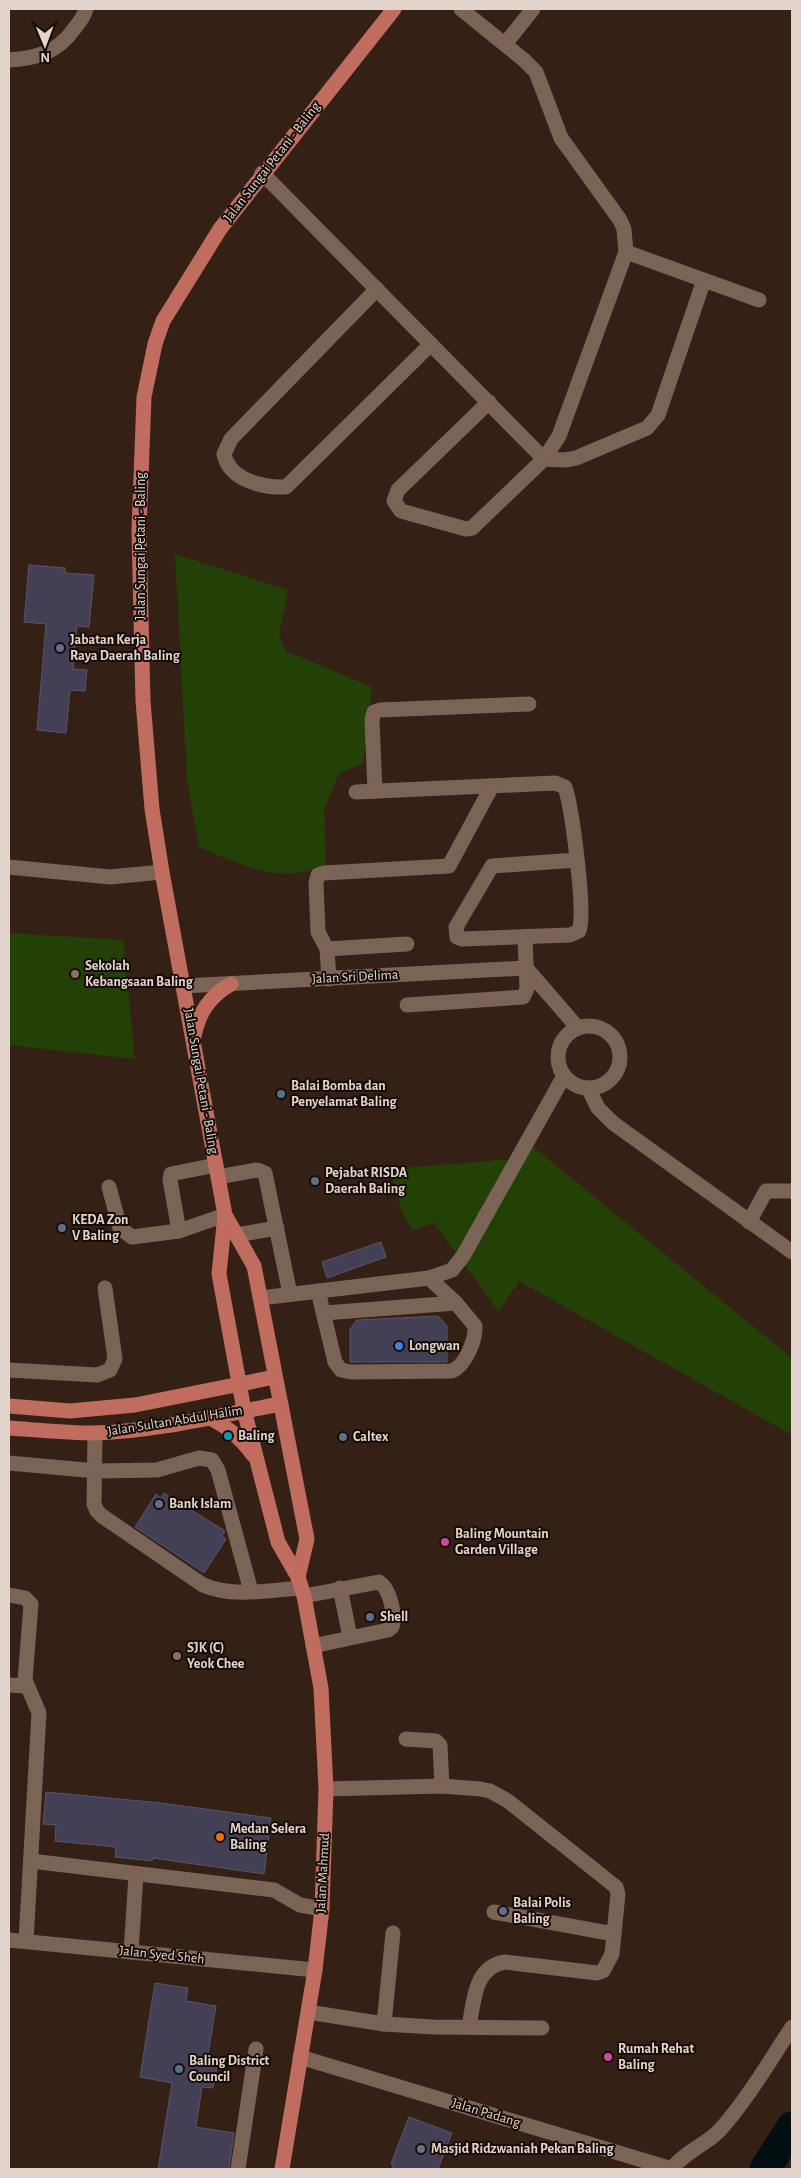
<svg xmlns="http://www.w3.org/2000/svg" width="801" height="2178" viewBox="0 0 801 2178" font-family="'Alegreya Sans',sans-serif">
  <rect width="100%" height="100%" fill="#342014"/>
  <!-- green -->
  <g fill="#234107">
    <path d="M175 554 288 590 279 635 286 651 372 687 363 764 339 773 324 810 326 868C313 868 299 874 288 874 257 874 226 858 199 847L187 780Z"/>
    <path d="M9 933 123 940 135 1059 9 1045Z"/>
    <path d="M526 1141 792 1358V1435L519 1281 499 1312 434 1223 413 1230 402 1213 390 1169 512 1159Z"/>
  </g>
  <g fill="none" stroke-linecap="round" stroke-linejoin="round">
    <!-- river -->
    <path stroke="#020e10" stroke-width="31" d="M765 2169 792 2127"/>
  </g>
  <!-- building -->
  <g fill="#434056" stroke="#58556c">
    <path d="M29 565 65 568V573L94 575 89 627 77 626 73 669 87 670 85 691 70 690 66 733 37 730 46 624 24 622Z"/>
    <path d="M381 1242 386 1257 327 1278 322 1262Z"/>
    <path d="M438 1316 447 1326V1362H350V1329L357 1320Z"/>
    <path d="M164 1493 225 1531 222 1536 226 1539 204 1573 135 1527 156 1494 161 1498Z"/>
    <path d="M46 1792 161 1803 271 1818 264 1874 153 1858 152 1861 115 1857 116 1847 55 1841 56 1825 43 1824Z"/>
    <path d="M155 1983 188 1988 186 2001 216 2006 207 2060 218 2061 213 2088 202 2087 196 2127 234 2133 229 2169H158L172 2083 140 2077Z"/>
    <path d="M409 2117 452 2133 438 2169H392L393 2165 391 2164Z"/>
  </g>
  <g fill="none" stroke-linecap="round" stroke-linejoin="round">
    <!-- minor -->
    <g stroke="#7b6356" stroke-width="15">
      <path d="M461 9 524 60 536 72 561 138 620 220 624 229 626 252"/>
      <path d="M505 44 533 9"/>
      <path d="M9 60C37 58 57 53 74 29 79 23 84 17 86 9"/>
      <path d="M262 173 544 459 565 460 576 458 647 428 658 415 704 280"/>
      <path d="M377 289 231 439 224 454C229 480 263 488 286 487L431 344"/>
      <path d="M489 402 398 490 394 501 401 511 466 529 472 528 544 459 559 436 626 252 759 300"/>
      <path d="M375 791 372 720 374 712 380 710 529 704"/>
      <path d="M356 792 555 783 565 787C572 808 586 913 579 931L570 935 462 939 457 937 456 927 492 866 577 860"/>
      <path d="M9 867 110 877 162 872"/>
      <path d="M327 949 318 932 316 883 318 875 324 873 449 866 492 786"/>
      <path d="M329 979 327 949 407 944"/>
      <path d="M183 986 526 968 578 1028"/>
      <path d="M407 1005 523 997 527 989 525 938"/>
      <circle cx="589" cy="1057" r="31"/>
      <path d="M588 1088 598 1108 613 1123 792 1252"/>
      <path d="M218 1177 257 1170 265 1173 290 1294"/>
      <path d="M109 1187 120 1228 132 1237 179 1231 225 1215"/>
      <path d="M749 1222 766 1191H792"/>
      <path d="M179 1231 170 1180 171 1174 216 1165"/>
      <path d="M236 1235 277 1228"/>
      <path d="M318 1291 335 1362 341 1370 351 1372 452 1371C465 1366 476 1340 475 1326L456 1303 429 1278"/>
      <path d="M260 1298 429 1278 452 1270 463 1256 564 1076"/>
      <path d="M324 1313 456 1303"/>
      <path d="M9 1370 97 1375 110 1370 115 1359 105 1288"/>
      <path d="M95 1433 94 1504 97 1511 102 1516 203 1585C234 1598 269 1590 301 1588"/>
      <path d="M9 1463 96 1471 157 1470 199 1458 212 1460 218 1470 251 1591"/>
      <path d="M340 1588 350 1637"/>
      <path d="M9 1595 25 1598 31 1604 25 1680 39 1713 26 1941"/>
      <path d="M304 1596 379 1582C390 1589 396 1615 392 1627L388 1630 313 1646"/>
      <path d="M9 1685 26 1686"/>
      <path d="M406 1739 436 1741 440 1745 442 1786"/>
      <path d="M326 1789 442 1786 480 1789 490 1791 508 1801 616 1887 618 1894 612 1954 603 1971 597 1973 505 1962C474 1967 474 2001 469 2027"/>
      <path d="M31 1861 274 1890 300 1905 322 1909"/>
      <path d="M494 1912 614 1934"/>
      <path d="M9 1940 315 1970"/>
      <path d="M131 1952 136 1875"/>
      <path d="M308 2012 384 2024 393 1933"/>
      <path d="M384 2024 433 2027 542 2028"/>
      <path d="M300 2057 672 2169"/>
      <path d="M238 2169 256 2049"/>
      <path d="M672 2169C682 2154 705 2145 719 2131 747 2100 769 2062 792 2027"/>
    </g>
    <!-- major -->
    <g stroke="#c06c5e" stroke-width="15">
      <path d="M194 1036C199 1012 210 996 231 984"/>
      <path d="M225 1215 254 1266 307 1539 298 1577"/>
      <path d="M9 1406 70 1411 135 1405 275 1377"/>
      <path d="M208 1417C227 1426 241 1438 253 1455"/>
      <path d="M9 1428C38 1430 67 1433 96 1433 158 1431 220 1415 281 1404"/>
      <path d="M282 2169 315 1970 322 1909 326 1789 321 1688 304 1596 298 1577 278 1542 244 1410 219 1274 225 1215 162 872 152 809 143 701 139 531 144 397 155 344 163 321 220 229 394 9"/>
    </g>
  </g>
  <!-- markers -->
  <g fill="#5c6f8a" stroke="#150c07" stroke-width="2">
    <circle cx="60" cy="648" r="5"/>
    <circle cx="281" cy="1094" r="5"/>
    <circle cx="315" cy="1181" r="5"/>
    <circle cx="62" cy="1228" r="5"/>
    <circle cx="343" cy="1437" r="5"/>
    <circle cx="159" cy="1504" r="5"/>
    <circle cx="370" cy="1617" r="5"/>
    <circle cx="503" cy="1911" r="5"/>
    <circle cx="179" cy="2069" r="5"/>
  </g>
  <g fill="#8d6e63" stroke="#150c07" stroke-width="2">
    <circle cx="75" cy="974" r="5"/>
    <circle cx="177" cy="1656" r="5"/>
  </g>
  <circle fill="#3f7fe0" stroke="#150c07" stroke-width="2" cx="399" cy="1346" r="5"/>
  <circle fill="#0f9aa8" stroke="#150c07" stroke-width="2" cx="228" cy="1436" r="5"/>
  <g fill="#d1479c" stroke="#150c07" stroke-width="2">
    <circle cx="445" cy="1542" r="5"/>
    <circle cx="608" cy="2057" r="5"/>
  </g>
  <circle fill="#e8710a" stroke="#150c07" stroke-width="2" cx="220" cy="1837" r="5"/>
  <circle fill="#6b7280" stroke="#150c07" stroke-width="2" cx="421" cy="2149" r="5"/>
  <g text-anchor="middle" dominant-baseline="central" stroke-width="4" stroke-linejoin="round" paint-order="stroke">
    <!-- street labels -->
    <g font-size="14" fill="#e3d5ce" stroke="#150c07">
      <text transform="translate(272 162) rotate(-52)">Jalan Sungai Petani - Baling</text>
      <text transform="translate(141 546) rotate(-90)">Jalan Sungai Petani - Baling</text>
      <text transform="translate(355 977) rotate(-3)">Jalan Sri Delima</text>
      <text transform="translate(201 1081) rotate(80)">Jalan Sungai Petani - Baling</text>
      <text transform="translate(175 1421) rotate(-9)">Jalan Sultan Abdul Halim</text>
      <text transform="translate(323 1873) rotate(-87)">Jalan Mahmud</text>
      <text transform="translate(162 1955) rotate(6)">Jalan Syed Sheh</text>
      <text transform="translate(486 2113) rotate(17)">Jalan Padang</text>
    </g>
    <!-- poi labels -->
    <g font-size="14" font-weight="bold" fill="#e3d5ce" stroke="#150c07" text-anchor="start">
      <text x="70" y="640">Jabatan Kerja<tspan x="70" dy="16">Raya Daerah Baling</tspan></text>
      <text x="85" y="966">Sekolah<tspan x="85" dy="16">Kebangsaan Baling</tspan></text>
      <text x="291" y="1086">Balai Bomba dan<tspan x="291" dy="16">Penyelamat Baling</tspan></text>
      <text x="325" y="1173">Pejabat RISDA<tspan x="325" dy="16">Daerah Baling</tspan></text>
      <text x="72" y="1220">KEDA Zon<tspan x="72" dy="16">V Baling</tspan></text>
      <text x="409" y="1346">Longwan</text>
      <text x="238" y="1436">Baling</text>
      <text x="353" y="1437">Caltex</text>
      <text x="169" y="1504">Bank Islam</text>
      <text x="455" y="1534">Baling Mountain<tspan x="455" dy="16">Garden Village</tspan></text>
      <text x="380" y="1617">Shell</text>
      <text x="187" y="1648">SJK (C)<tspan x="187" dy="16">Yeok Chee</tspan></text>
      <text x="230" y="1829">Medan Selera<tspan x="230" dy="16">Baling</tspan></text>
      <text x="513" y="1903">Balai Polis<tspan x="513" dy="16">Baling</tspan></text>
      <text x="618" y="2049">Rumah Rehat<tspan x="618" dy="16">Baling</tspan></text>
      <text x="189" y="2061">Baling District<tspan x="189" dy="16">Council</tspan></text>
      <text x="431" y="2149">Masjid Ridzwaniah Pekan Baling</text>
    </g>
  </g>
  <!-- border -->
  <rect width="801" height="2178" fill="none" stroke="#e3d5ce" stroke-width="20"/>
  <!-- north arrow -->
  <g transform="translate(45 45) rotate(179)" stroke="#150c07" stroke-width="4" paint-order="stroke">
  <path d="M0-4L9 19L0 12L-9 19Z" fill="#e3d5ce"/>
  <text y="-8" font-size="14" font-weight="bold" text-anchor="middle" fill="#e3d5ce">N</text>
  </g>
</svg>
